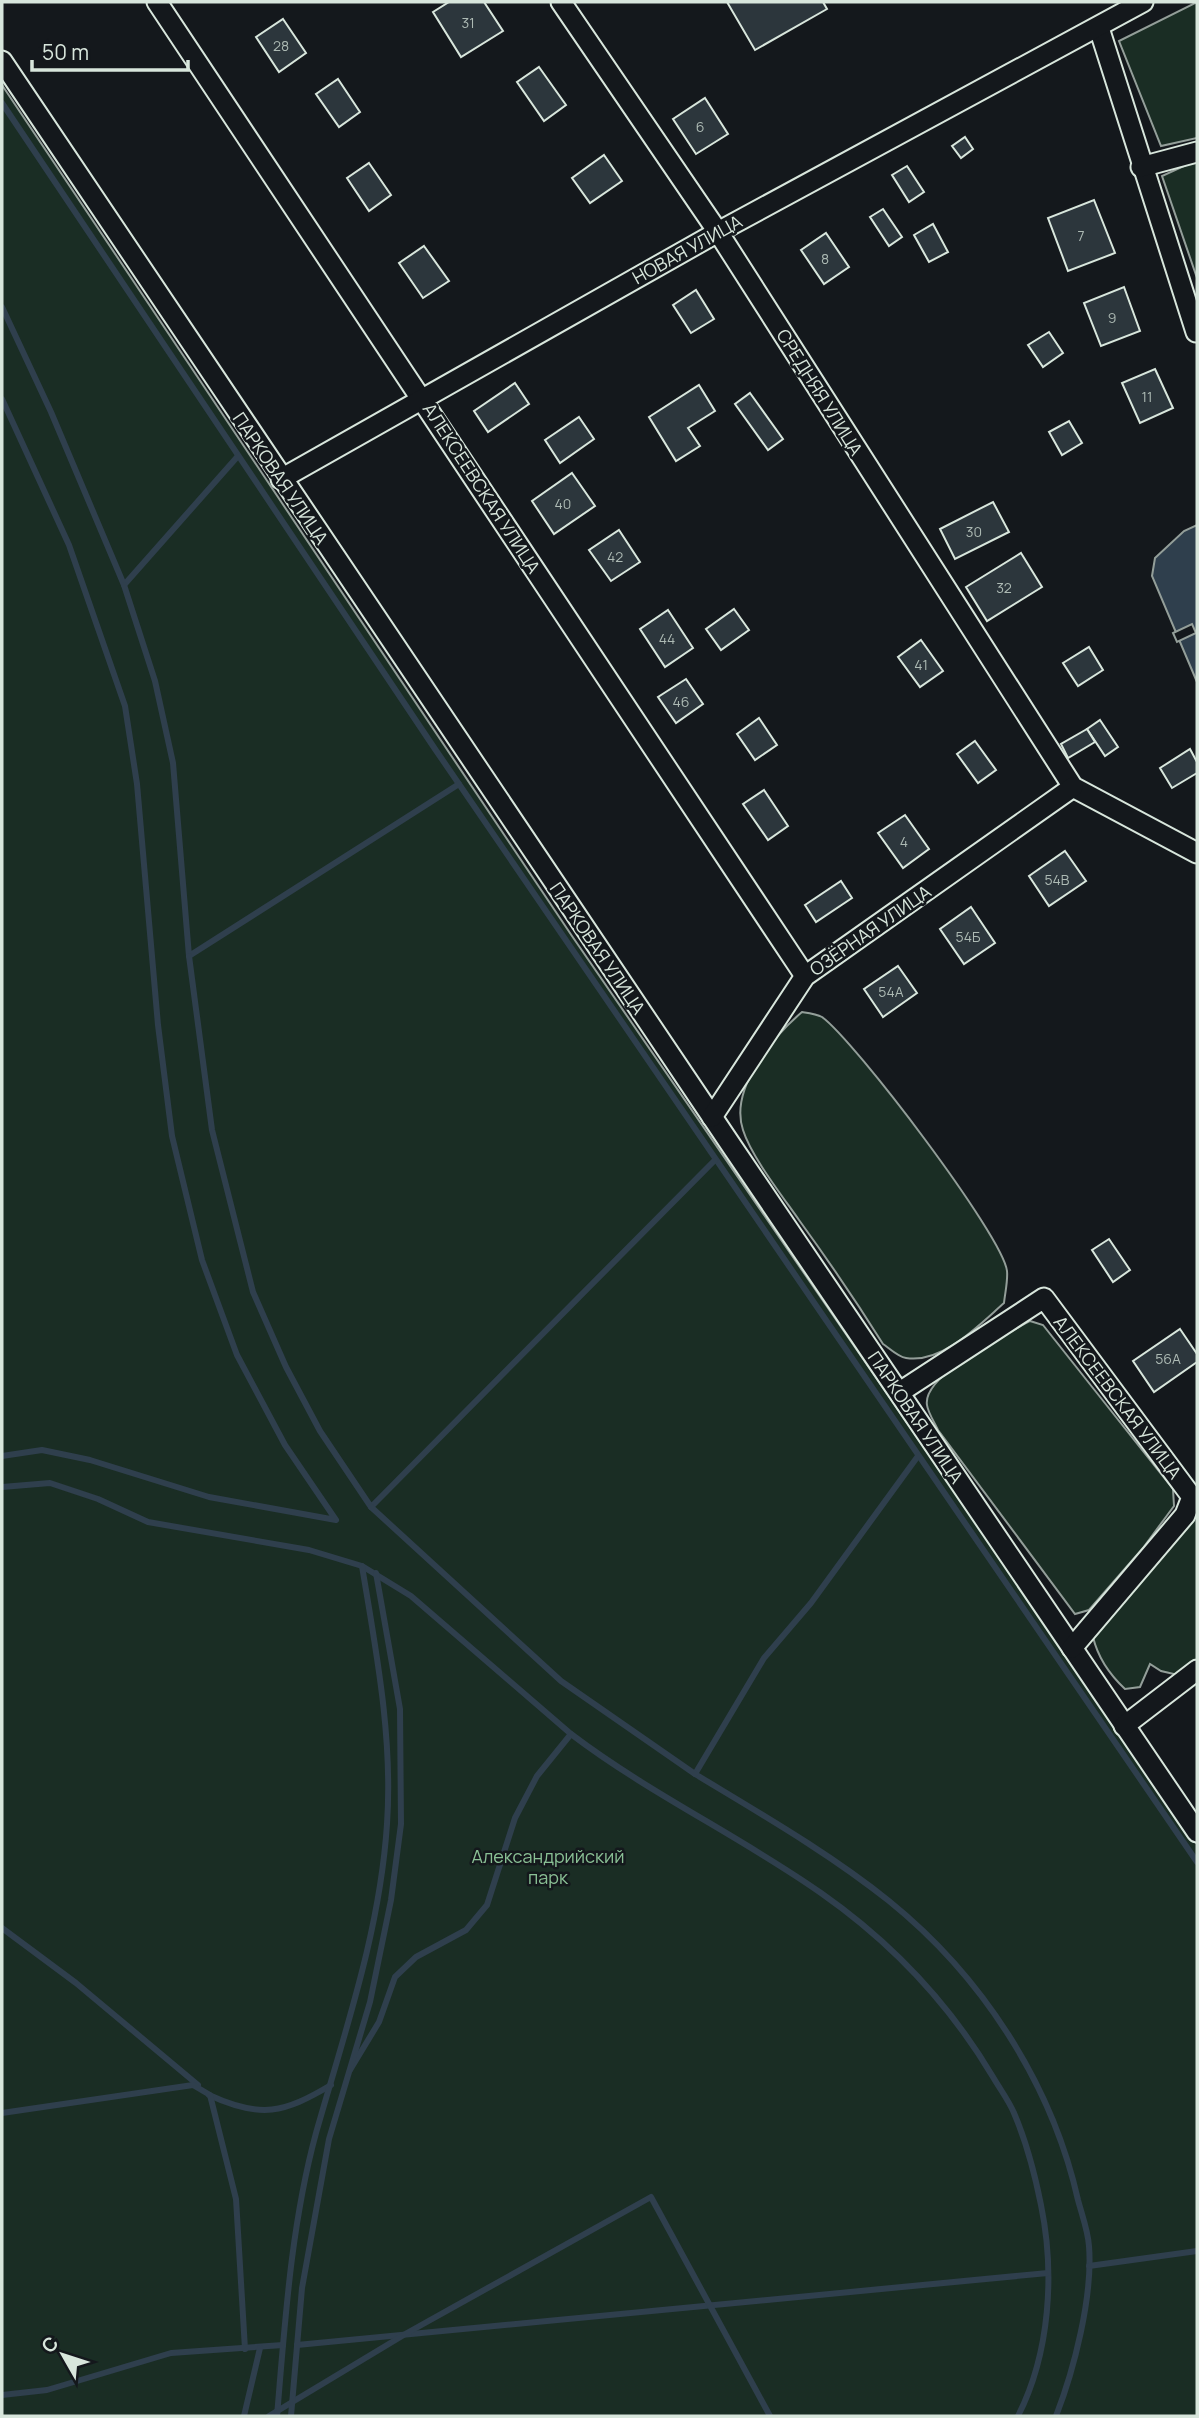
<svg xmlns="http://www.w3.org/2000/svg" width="1199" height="2418" viewBox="0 0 1199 2418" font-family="Manrope,sans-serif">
  <rect width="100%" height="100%" fill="#14181c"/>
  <!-- green -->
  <g fill="#1a2d24" stroke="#939e99" stroke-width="2">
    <path d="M1197 2V138L1161 146 1119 41Z"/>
    <path d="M2 85 572 936 1197 1844V2416H2Z"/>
    <path d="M1197 160V278L1162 176Z"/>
    <path d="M802 1012C809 1013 817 1014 822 1017 854 1040 1003 1236 1007 1271 1008 1281 1005 1293 1004 1303 979 1325 942 1364 906 1358 898 1357 889 1348 883 1344 856 1301 828 1260 799 1220 783 1197 751 1156 743 1130 729 1088 774 1036 802 1012Z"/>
    <path d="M1030 1321 1043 1325 1173 1489 1174 1506 1143 1548 1089 1610 1075 1614 938 1430C935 1423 928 1413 927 1405 922 1375 1007 1334 1030 1321Z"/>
    <path d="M1197 1507V1661L1178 1675 1161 1671 1150 1664 1140 1687 1125 1689C1109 1674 1098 1658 1093 1637Z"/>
  </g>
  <!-- water -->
  <path fill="#2f3f4d" stroke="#939e99" stroke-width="2" d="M1197 525V682L1152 576 1155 558 1184 531Z"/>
  <!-- pier -->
  <path fill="#14181c" stroke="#939e99" stroke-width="2" d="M1192 624 1196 633 1177 642 1173 633Z"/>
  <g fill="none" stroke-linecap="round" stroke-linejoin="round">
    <!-- stream -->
    <g stroke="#2f3f4d" stroke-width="6">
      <path d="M2 103 435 749 1197 1862"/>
      <path d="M2 307 51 412 124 585 238 456"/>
      <path d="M2 399 69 545 125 706 137 784 158 1025 172 1136 202 1260 237 1355 285 1445 336 1520 209 1497 90 1460 42 1450 2 1456"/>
      <path d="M124 585 155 681 173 763 189 956 459 784"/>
      <path d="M189 956 212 1130 253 1292 286 1367 320 1431 371 1507 715 1160"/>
      <path d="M918 1456 811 1603 764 1658 695 1774C761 1814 829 1853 889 1901 982 1976 1052 2084 1078 2200 1082 2215 1088 2231 1089 2246 1093 2296 1074 2370 1056 2416"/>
      <path d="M2 1487 50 1483 98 1499 148 1522 309 1550 362 1566 411 1596 571 1734 537 1776 515 1818 487 1905 466 1930 416 1957 395 1977 379 2022 350 2070"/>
      <path d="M371 1507 561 1681 695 1774"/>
      <path d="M571 1734C650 1794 740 1836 821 1893 891 1942 949 2003 993 2077 1000 2089 1009 2101 1014 2113 1026 2141 1035 2175 1041 2205 1055 2273 1050 2353 1018 2416"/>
      <path d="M2 1928 76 1983 198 2085"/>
      <path d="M209 2095C261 2119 284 2113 331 2085"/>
      <path d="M2 2113 193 2085 210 2095 236 2199 245 2349"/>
      <path d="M1089 2266 1197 2251"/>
      <path d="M297 2345 1048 2273"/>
      <path d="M2 2395 47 2390 171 2353 283 2345"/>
      <path d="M244 2416 260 2348"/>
      <path d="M269 2416 407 2333 651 2197 770 2416"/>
      <path d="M277 2416C285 2322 291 2225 316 2133 345 2031 380 1931 387 1824 393 1737 376 1651 362 1566"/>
      <path d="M291 2416 302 2288 329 2139 370 2002 391 1900 401 1824 400 1709 376 1573"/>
    </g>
  </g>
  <!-- building -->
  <g fill="#2c363c" stroke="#d8e6dc" stroke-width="2">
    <path d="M449 2H484L503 31 461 57 433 12Z"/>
    <path d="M727 2H823L827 9 755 50Z"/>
    <path d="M283 19 306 53 279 72 256 37Z"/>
    <path d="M539 67 566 105 544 121 517 82Z"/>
    <path d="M338 79 360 112 339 127 316 94Z"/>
    <path d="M705 98 728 134 696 154 673 119Z"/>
    <path d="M965 137 973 149 961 158 952 146Z"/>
    <path d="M604 155 622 181 590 203 572 178Z"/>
    <path d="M369 163 391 195 369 211 347 178Z"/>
    <path d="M907 166 924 192 909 202 892 175Z"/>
    <path d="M1094 200 1115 253 1068 271 1048 218Z"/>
    <path d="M883 209 902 237 889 246 870 217Z"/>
    <path d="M933 224 948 252 929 262 914 235Z"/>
    <path d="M826 233 849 267 824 284 801 250Z"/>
    <path d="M424 246 449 281 423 298 399 263Z"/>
    <path d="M1124 287 1140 331 1101 346 1084 303Z"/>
    <path d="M696 290 714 319 691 333 673 305Z"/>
    <path d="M1049 332 1063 353 1043 367 1028 345Z"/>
    <path d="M1155 369 1173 408 1140 423 1122 383Z"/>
    <path d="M515 383 529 404 488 432 474 411Z"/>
    <path d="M699 385 715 411 688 428 700 446 676 461 649 417Z"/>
    <path d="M750 393 783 439 768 450 735 404Z"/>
    <path d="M579 417 594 439 560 463 545 440Z"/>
    <path d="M1069 421 1082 443 1062 455 1049 432Z"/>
    <path d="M572 473 595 506 554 534 532 501Z"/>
    <path d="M993 502 1009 532 955 559 940 529Z"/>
    <path d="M619 530 640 562 611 581 589 550Z"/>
    <path d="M1021 553 1042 587 987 621 966 587Z"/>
    <path d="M734 609 749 630 721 650 706 629Z"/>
    <path d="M668 610 693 648 665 667 640 629Z"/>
    <path d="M921 640 943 671 920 687 898 657Z"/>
    <path d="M1089 647 1103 670 1078 686 1063 663Z"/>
    <path d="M686 679 703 704 676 723 658 697Z"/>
    <path d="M759 718 777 745 755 760 737 734Z"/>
    <path d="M1100 720 1118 747 1105 756 1087 729Z"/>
    <path d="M1087 729 1095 742 1068 758 1061 744Z"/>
    <path d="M975 741 996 770 978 783 957 754Z"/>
    <path d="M1190 749 1197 762V773L1172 788 1160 768Z"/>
    <path d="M764 790 788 826 768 840 743 804Z"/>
    <path d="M905 815 929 849 903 868 878 833Z"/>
    <path d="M1065 851 1086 881 1049 906 1029 876Z"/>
    <path d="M841 881 852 898 816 922 805 905Z"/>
    <path d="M971 907 995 943 964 964 940 929Z"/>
    <path d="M898 966 917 993 883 1017 864 989Z"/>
    <path d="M1109 1239 1130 1270 1113 1282 1092 1250Z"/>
    <path d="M1180 1329 1197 1354V1362L1154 1392 1133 1361Z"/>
  </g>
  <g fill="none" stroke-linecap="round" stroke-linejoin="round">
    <defs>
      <g id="street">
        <path d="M157 2 805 976"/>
        <path d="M561 2 718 232 1073 787 1197 853"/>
        <path d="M1099 28 1196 332"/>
        <path d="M2 61 733 1148 1197 1832"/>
        <path d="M1141 167 1197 152"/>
        <path d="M281 479 718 232 1143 2"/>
        <path d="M712 1117 805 976 1073 787"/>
        <path d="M900 1392 1044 1298 1192 1497 1185 1515 1072 1648"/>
        <path d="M1124 1726 1197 1670"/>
      </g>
    </defs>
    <!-- street casing -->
    <use href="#street" stroke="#d8e6dc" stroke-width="23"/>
    <!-- street -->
    <use href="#street" stroke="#14181c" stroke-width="19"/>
  </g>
  <g text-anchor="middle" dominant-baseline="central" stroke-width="5" stroke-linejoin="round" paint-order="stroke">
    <!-- number labels -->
    <g font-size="14" fill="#adbab4">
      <text x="468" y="22">31</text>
      <text x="281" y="45">28</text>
      <text x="700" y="126">6</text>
      <text x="1081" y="235">7</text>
      <text x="825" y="258">8</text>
      <text x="1112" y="317">9</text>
      <text x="1147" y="396">11</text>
      <text x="563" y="503">40</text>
      <text x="974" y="531">30</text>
      <text x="615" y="556">42</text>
      <text x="1004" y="587">32</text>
      <text x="667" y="638">44</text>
      <text x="921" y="664">41</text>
      <text x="681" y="701">46</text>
      <text x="904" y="841">4</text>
      <text x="1057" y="879">54В</text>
      <text x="968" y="936">54Б</text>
      <text x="891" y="991">54А</text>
      <text x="1168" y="1358">56А</text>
    </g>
    <!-- street labels -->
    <g font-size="18" fill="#d8e6dc" stroke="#14181c">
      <text transform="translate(687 249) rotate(-29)">НОВАЯ УЛИЦА</text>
      <text transform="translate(820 392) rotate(58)">СРЕДНЯЯ УЛИЦА</text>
      <text transform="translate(281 478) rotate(56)">ПАРКОВАЯ УЛИЦА</text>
      <text transform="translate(482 488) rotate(57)">АЛЕКСЕЕВСКАЯ УЛИЦА</text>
      <text transform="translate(870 930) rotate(-35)">ОЗЁРНАЯ УЛИЦА</text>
      <text transform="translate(598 948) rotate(56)">ПАРКОВАЯ УЛИЦА</text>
      <text transform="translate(1118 1397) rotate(53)">АЛЕКСЕЕВСКАЯ УЛИЦА</text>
      <text transform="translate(916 1417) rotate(56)">ПАРКОВАЯ УЛИЦА</text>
    </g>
    <!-- park labels -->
    <g font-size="18" fill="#8ac095" stroke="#14181c">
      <text x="548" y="1856">Александрийский<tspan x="548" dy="21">парк</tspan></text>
    </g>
  </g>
  <!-- border -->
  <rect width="1199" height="2418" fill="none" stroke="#d8e6dc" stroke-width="7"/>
  <!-- north arrow -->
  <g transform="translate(63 2355) rotate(309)" stroke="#14181c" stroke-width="5" paint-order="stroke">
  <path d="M0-5L12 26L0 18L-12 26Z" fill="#d8e6dc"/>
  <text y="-10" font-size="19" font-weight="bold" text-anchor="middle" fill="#d8e6dc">С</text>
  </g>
  <!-- scale -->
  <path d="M32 60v10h156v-10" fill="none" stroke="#d8e6dc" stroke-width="3.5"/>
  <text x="42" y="60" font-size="21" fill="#d8e6dc" stroke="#14181c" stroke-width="5" paint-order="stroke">50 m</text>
</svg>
